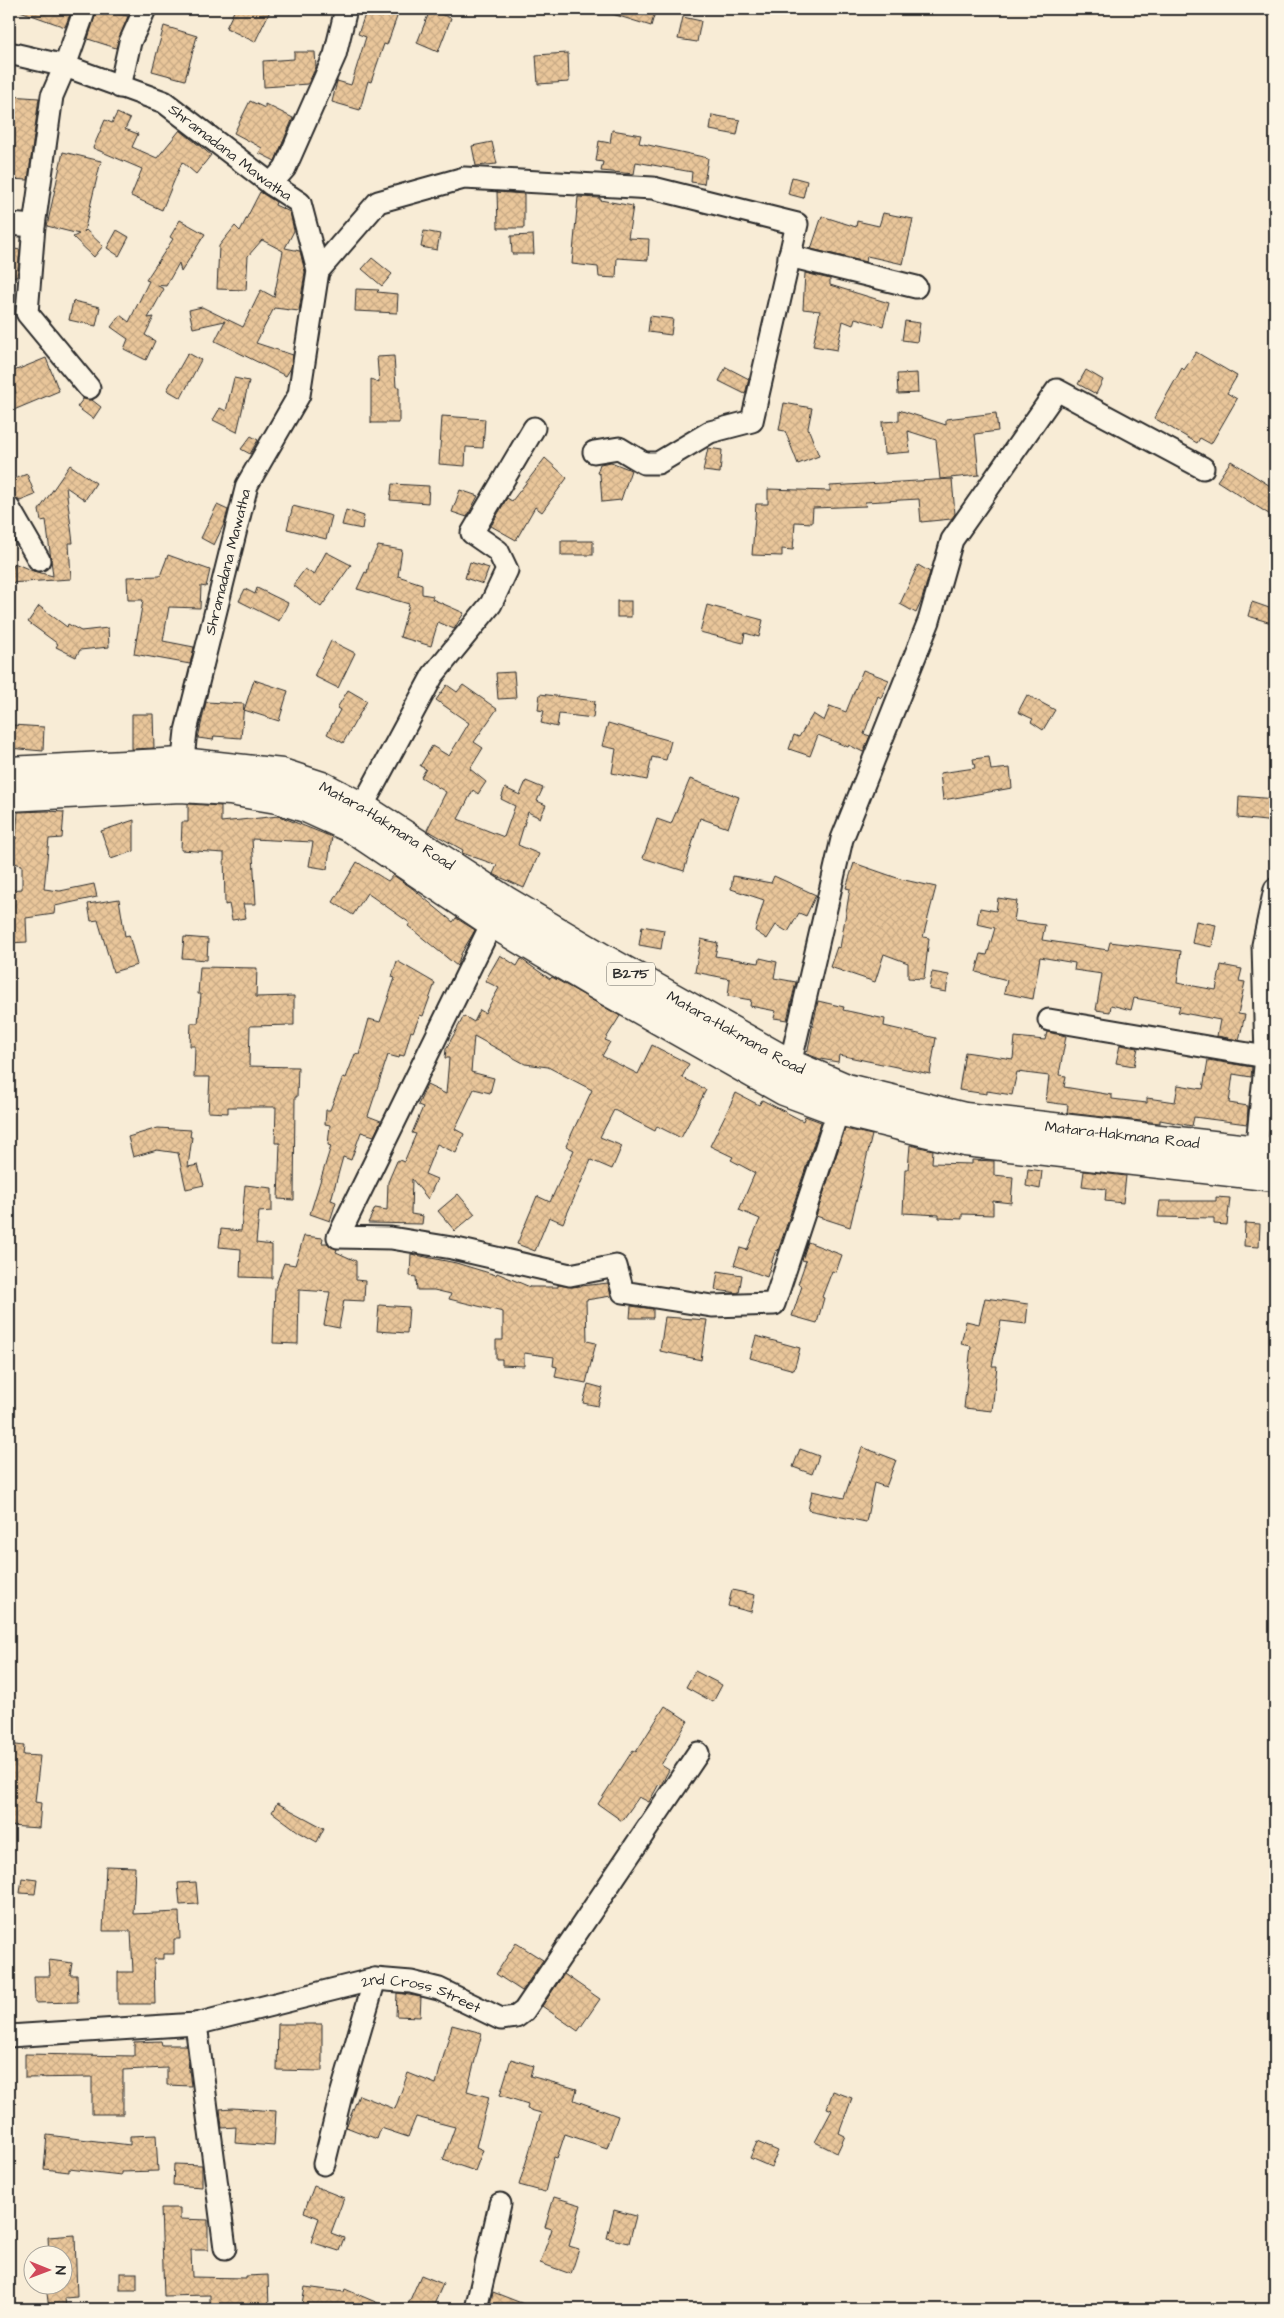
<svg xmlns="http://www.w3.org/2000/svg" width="1284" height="2318" viewBox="0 0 1284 2318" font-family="'Architects Daughter',sans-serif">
  <defs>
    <pattern id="building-cross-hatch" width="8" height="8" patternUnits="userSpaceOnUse" patternTransform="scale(1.25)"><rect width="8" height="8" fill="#e9c69a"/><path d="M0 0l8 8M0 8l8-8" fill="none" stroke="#c8aa85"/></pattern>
  </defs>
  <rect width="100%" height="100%" fill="#f8ecd6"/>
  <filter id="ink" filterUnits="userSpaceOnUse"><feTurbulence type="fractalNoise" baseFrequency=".02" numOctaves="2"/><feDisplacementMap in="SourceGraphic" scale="10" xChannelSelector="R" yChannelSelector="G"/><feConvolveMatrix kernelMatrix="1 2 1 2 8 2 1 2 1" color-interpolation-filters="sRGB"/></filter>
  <g filter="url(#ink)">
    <!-- building -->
    <g fill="url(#building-cross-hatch)" stroke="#2b2b2b">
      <path d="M20 9H72L65 27 20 11Z"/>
      <path d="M97 9 128 16 116 48 88 39Z"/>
      <path d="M235 9H271L255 42 226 28Z"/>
      <path d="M367 9H384L398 14 387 45 384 44 371 82 368 81 360 110 332 102 337 81 351 85 366 37 358 34Z"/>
      <path d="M607 9H656L651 26 606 12Z"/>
      <path d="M430 10 451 18 438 52 417 43Z"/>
      <path d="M683 17 701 21 697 42 678 39Z"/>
      <path d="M164 26 197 36 185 80 152 71Z"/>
      <path d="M294 52H315L316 67 308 84 264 87 263 61 294 59Z"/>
      <path d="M568 53 569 82 538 84 536 55Z"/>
      <path d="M9 96 39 98 28 180 9 179 12 120H9Z"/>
      <path d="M250 101 265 108V104L293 118 275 161 259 153 262 148 234 133Z"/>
      <path d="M117 113 130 119 125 129 138 134 132 147 157 158 180 130 211 155 196 174 182 162 162 210 131 196 142 169 93 148 105 120 112 123Z"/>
      <path d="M712 115 740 120 737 135 710 130Z"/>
      <path d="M612 130 641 135 639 143 708 158 704 184 691 182 692 172 636 162 634 174 601 171 603 162 596 161 599 141 610 143Z"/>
      <path d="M492 142 497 164 476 166 472 146Z"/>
      <path d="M63 152 101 161 84 232 86 230 103 246 94 257 73 237 79 234 47 226Z"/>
      <path d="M792 177 807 181 803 198 788 194Z"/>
      <path d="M260 192 276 202 275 205 290 212 294 231 285 248 300 251 305 272 299 311 274 308 256 343 293 355 291 368 286 376 215 341 225 321 193 328 189 310 202 307 243 327 261 290 274 297 283 251 262 240 248 256 246 290 217 289 219 246 235 226 240 231Z"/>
      <path d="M497 192 524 194V228H498Z"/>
      <path d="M578 197 600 198V200L633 206 628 238 649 239 648 260 617 258 616 278 599 277 598 267 572 264Z"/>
      <path d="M883 213 913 219 903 264 867 256 866 262 811 249 822 216 856 227 857 221 879 226Z"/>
      <path d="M180 220 205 234 181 272 179 263 166 286 156 285 164 289 148 318 154 317 145 335 155 341 146 360 124 349 128 339 111 327 120 315 129 322 149 281 146 280 173 239 170 237Z"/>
      <path d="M117 230 129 237 119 256 107 248Z"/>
      <path d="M424 231 440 234 437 250 421 247Z"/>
      <path d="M533 235 534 254H512L511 236Z"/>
      <path d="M9 248 20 250 17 277 9 276Z"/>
      <path d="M372 258 392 274 382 286 362 269Z"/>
      <path d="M805 273 830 279V285L889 303 883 326 855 318 853 325 843 321 837 350 813 346 820 311 803 309Z"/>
      <path d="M356 289 379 290 377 292 398 294 397 313 355 311Z"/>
      <path d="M73 301 100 307 96 326 69 320Z"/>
      <path d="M650 316 673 319 671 335 648 332Z"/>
      <path d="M905 321 920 323 917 342 902 340Z"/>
      <path d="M1196 352 1237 376 1227 393 1237 399 1211 444 1200 438 1197 443 1154 418 1182 368 1184 370Z"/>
      <path d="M188 353 201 360 181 398 167 390Z"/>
      <path d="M394 356 396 387H399V423H371V379L379 383 377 357Z"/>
      <path d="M46 358 59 391 9 412V394L16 393 9 373Z"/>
      <path d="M726 367 749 379 745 394 719 381Z"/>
      <path d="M1086 370 1103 380 1096 394 1078 384Z"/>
      <path d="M917 373 918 393 898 394 897 374Z"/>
      <path d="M234 378 249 381 237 432 213 420 220 408 226 411Z"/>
      <path d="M83 399 92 400 101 407 93 419 77 407Z"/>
      <path d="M784 403 812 408 808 428 819 456 798 464 785 431 779 430Z"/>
      <path d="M899 410 946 425V419L996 413 998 431 975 434 979 475 940 479 936 440 908 431 910 452 884 454 882 422 899 421Z"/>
      <path d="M442 416 485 419 483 448 466 447 465 466 439 464Z"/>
      <path d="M251 436 258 440 250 454 241 449Z"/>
      <path d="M708 448 722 450 720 473 703 471Z"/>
      <path d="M545 458 567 478 542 512 535 507 516 540 491 526 507 498 512 501Z"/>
      <path d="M1231 461 1275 489V518L1217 481Z"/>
      <path d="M611 462 631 470 621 500 602 502 600 474 597 473 600 464Z"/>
      <path d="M70 465 96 483 85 500 66 487 73 543H69L71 579 9 583 14 563 33 571 53 576 46 520 41 521 39 510Z"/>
      <path d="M27 474 35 495 20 501 12 496 9 481Z"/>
      <path d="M952 479 955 514 951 519 921 522 919 499 865 502 866 506 813 508 812 523 795 522 793 550 782 549V556L752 555 756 504H768V489L830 491V486Z"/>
      <path d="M392 484 429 486 428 503 390 500Z"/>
      <path d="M460 490 478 496 467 517 452 512Z"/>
      <path d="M217 505 228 510 224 524 214 545 201 538Z"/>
      <path d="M293 506 332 516 326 539 287 529Z"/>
      <path d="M346 510 364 516 362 529 342 525Z"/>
      <rect x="561" y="541" width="32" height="14"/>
      <path d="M378 546 402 550 398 576 422 584V594L433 596 432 599 464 613 454 629 438 622 431 646 400 637 409 604 357 589 365 572 367 573 369 564Z"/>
      <path d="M326 552 351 565 321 607 293 585 305 569 314 575Z"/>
      <path d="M168 555 210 570 206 587 201 586 200 608 169 607 163 641 194 647 190 664 134 654 143 600H128L127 577 160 576Z"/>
      <path d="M470 562 489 568 483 584 465 578Z"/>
      <path d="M918 565 930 572 921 602 916 613 900 604Z"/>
      <path d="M257 588 288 603 279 621 239 601 245 589 255 594Z"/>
      <rect x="617" y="601" width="14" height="16"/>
      <path d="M1252 602 1275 610V624L1248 616Z"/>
      <path d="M707 605 763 620 759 637 745 633 743 643 700 632Z"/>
      <path d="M39 606 67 627 68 624 81 631 108 628 109 647 80 650 76 657 56 647 58 644 28 622Z"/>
      <path d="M331 641 355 653 338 688 314 676Z"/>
      <path d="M863 670 889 680 881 698 878 696 864 734 870 736 863 752 849 745 848 747 818 735 810 756 789 749 794 735 799 737 813 714 824 721 830 706 846 712Z"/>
      <path d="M514 672 516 698 498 699 496 673Z"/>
      <path d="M254 680 288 691 279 721 244 710Z"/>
      <path d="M447 685 457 692 463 685 497 709 474 742 483 748 470 769 486 782 478 794 473 790 458 819 504 837 515 806 501 799 505 788 520 795 526 781 543 788 537 801 546 805 540 818 528 812 518 845 539 854 524 888 493 874 497 865 462 853 463 850 427 830 446 792 421 777 426 769 420 766 432 746 449 756 469 723 436 700Z"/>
      <path d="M348 690 367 701 343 743 327 734 340 710 337 708Z"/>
      <path d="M540 694 595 701 593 718 559 714 557 727 541 723 544 711 538 710Z"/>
      <path d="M1027 695 1055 710 1043 730 1031 722 1033 719 1018 712Z"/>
      <path d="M206 702 244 704 241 738 214 736 213 740 198 738Z"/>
      <path d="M132 714H153L154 748 132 749Z"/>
      <path d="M608 723 671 741 666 760 652 757 647 780 612 773 616 749 602 746Z"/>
      <path d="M12 725 44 727 43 751 9 748V733H13Z"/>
      <path d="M989 757 991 770 1010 768 1012 788 943 800 940 773 975 768 973 759Z"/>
      <path d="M690 779 739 797 728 828 700 818 684 871 643 858 657 819 671 824Z"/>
      <path d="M1239 796 1275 799V822L1238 818Z"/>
      <path d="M188 804 221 806V822L279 816 332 837 327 869 309 866 313 842 252 839 256 904H243L246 918 232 920 229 904 225 905 224 853 181 850 182 822H188Z"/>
      <path d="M47 811 64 812 62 838 49 839 44 889 60 891 94 884 97 897 55 906 54 914 26 918 27 942 9 943V890L22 889V865L9 862V837L16 839 18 812Z"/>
      <path d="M134 820V851L111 859 101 831Z"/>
      <path d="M357 862 388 881 393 875 412 888 453 922 456 918 475 930 461 954 457 966 408 926 410 923 367 893 353 915 333 902Z"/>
      <path d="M854 863 900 879 936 887 923 937 929 938 924 979 908 978V963L884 954 875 982 830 967 837 947 840 948 850 889 846 888Z"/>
      <path d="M733 876 771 883 774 876 816 895 806 916 799 913 788 932 776 925 767 939 755 931 764 900 731 889Z"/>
      <path d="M998 898 1017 901 1014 921 1045 925 1042 940 1108 950 1110 942 1181 951 1177 983 1216 990 1221 965 1242 969 1239 981 1245 982 1238 1014 1245 1015 1239 1040 1217 1036 1220 1020 1178 1012 1180 1006 1134 998 1131 1010 1111 1005 1110 1012 1096 1010 1102 974 1074 970 1075 963 1040 957 1033 999 1004 993 1007 980 976 972 981 954 987 955 995 928 977 924 980 908 996 911Z"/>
      <path d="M119 899 125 936 129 935 137 965 113 972 98 920 91 921 88 904Z"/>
      <path d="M1196 921 1216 925 1212 947 1192 943Z"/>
      <path d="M642 926 664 930 661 949 639 945Z"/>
      <path d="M184 937 208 939 207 960 182 958Z"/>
      <path d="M701 939 718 943 715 956 759 963 760 958 777 962 774 978 796 982 787 1020 774 1018 776 1011 750 1006 751 1000 728 996 730 979 695 972Z"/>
      <path d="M500 955 517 966 521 959 550 979 552 977 620 1016 605 1040 610 1042 602 1056 638 1074 652 1045 689 1064 682 1077 706 1090 681 1138 657 1126 655 1131 614 1110 600 1137 622 1146 612 1169 591 1160 563 1223 549 1217 535 1251 517 1244 537 1196 550 1202 574 1150 566 1146 592 1090 548 1067 525 1064 474 1036 471 1072 494 1078 490 1093 474 1089 455 1129 464 1134 456 1153 437 1144 425 1174 437 1179 428 1199 412 1179 411 1214 423 1216 422 1224 368 1223 375 1208 387 1210 388 1182 397 1161 399 1160 404 1162 416 1134 412 1133 423 1107 418 1105 427 1085 446 1094 449 1058H445L446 1049 464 1016 474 1022 480 1010 485 1013 499 988 485 981Z"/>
      <path d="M397 961 435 983 423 1016 420 1015 413 1032 411 1031 404 1056 400 1055 399 1058 388 1055 368 1116 381 1121 374 1136 361 1132 351 1160 343 1157 331 1200 336 1202 330 1221 310 1214 331 1146 328 1145 330 1125 325 1124 326 1110H330L343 1077 346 1078 355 1054 359 1055 369 1019 380 1022 395 978 392 977Z"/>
      <path d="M200 967 257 968 256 997 294 996V1025L250 1026 249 1066 298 1067 297 1097H295L294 1200 278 1199 280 1143H275L276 1107H228V1113L208 1112 210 1077H194L195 1046H190L191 1023H198L201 994H198Z"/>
      <path d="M932 972 949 975 946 992 929 989Z"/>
      <path d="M818 1001 844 1007 843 1010 885 1019 884 1026 936 1038 930 1074 839 1055 838 1062 820 1059 807 1054Z"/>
      <path d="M1047 1032 1066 1036 1059 1075 1066 1076 1064 1087 1112 1095V1099L1147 1103V1098L1175 1102 1178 1085 1203 1089 1208 1060 1252 1067 1251 1077 1233 1074 1229 1103 1248 1106 1247 1124 1194 1117 1192 1126 1160 1120V1123L1067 1113 1068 1105 1046 1102 1049 1076 1017 1072 1012 1095 987 1091V1094L959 1090 965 1052 1013 1059 1015 1037 1045 1040Z"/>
      <path d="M1120 1045 1138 1048 1134 1066 1116 1063Z"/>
      <path d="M736 1093 759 1105 762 1100 803 1121 805 1116 821 1122 778 1251 776 1250 767 1277 734 1265 740 1248 747 1250 760 1219 739 1210 755 1173 731 1160 733 1157 710 1146Z"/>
      <path d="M158 1128 191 1130 190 1137H192L188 1167 198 1165 204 1185 186 1189 178 1153 157 1150 133 1157 128 1137Z"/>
      <path d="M845 1129 872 1135 850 1227 816 1216Z"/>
      <path d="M910 1145 933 1150 932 1163 972 1164V1160L994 1161V1175L1013 1177 1011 1203 993 1201V1215L962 1214V1219L939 1218V1215L903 1213 905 1169H908Z"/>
      <path d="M1028 1169 1042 1171 1040 1189 1026 1186Z"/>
      <path d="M1084 1171 1126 1176 1123 1203 1105 1201 1106 1189 1082 1186Z"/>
      <path d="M245 1185 272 1188V1211L259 1212 256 1243 272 1245V1278L240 1277 241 1249 219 1247 221 1229 241 1231Z"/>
      <path d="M458 1194 475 1214 455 1231 438 1211Z"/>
      <path d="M1216 1197 1230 1198 1227 1225 1214 1224V1218L1158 1217 1160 1201H1216Z"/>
      <path d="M1245 1223 1260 1224 1259 1247 1244 1246Z"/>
      <path d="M304 1236 323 1238 322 1243H327L337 1249 336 1252 356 1261V1280L365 1281 364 1301 344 1300 339 1328 324 1325 330 1292 299 1290 298 1344 273 1343 275 1288 284 1263 295 1265Z"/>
      <path d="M808 1242 842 1255 836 1272 832 1271 822 1297 824 1298 817 1323 792 1316 802 1286 798 1284 806 1261 802 1260Z"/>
      <path d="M411 1254 456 1263 496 1275 497 1273 530 1287H558V1285L572 1287 608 1283 611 1296 586 1300 587 1341 596 1343 586 1383 555 1377 557 1367 553 1366 554 1357 524 1353V1366L502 1365V1359H496V1340H503V1312L449 1299 451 1294 434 1290H417L416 1277 410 1276Z"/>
      <path d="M718 1271 742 1275 739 1293 715 1290Z"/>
      <path d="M985 1298 1028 1304 1026 1324 1001 1321 992 1366H997L992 1411 964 1408 971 1346 961 1344 966 1321 979 1324Z"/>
      <path d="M379 1305 409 1307 407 1333 377 1331Z"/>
      <path d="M631 1306 653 1309V1318H630Z"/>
      <path d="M665 1317 707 1320 701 1360 660 1351Z"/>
      <path d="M756 1336 800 1348 794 1370 750 1358Z"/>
      <path d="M588 1384 603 1388 598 1406 583 1403Z"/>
      <path d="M862 1447 896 1460 886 1487 874 1483 866 1522 808 1510 812 1491 844 1498Z"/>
      <path d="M800 1449 819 1456 812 1474 793 1467Z"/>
      <path d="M732 1590 755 1595 751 1612 728 1606Z"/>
      <path d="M695 1671 722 1685 713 1702 686 1687Z"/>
      <path d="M665 1706 688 1721 661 1765 669 1770 661 1785 659 1784 649 1802 639 1797 622 1821 598 1804 633 1750 636 1752Z"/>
      <path d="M9 1744 24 1746 23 1755 40 1756 35 1802 41 1803 39 1828 9 1826Z"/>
      <path d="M277 1803 324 1828 317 1842 299 1832 272 1812Z"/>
      <path d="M106 1866 135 1867 133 1914 179 1912 180 1939H174V1954H163V1959H154L155 2004H118V1972H133L131 1931H103Z"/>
      <path d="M22 1878 37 1880 35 1894 20 1893Z"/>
      <path d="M196 1882 198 1904 180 1905 178 1883Z"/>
      <path d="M516 1943 543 1960 522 1991 496 1974Z"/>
      <path d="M49 1960 72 1963 70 1975H77L78 2002 35 2003 34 1976H50Z"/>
      <path d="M564 1974 600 1999 578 2031 542 2006Z"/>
      <path d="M397 1993 421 1997 420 2017 396 2016Z"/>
      <path d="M278 2024H322V2071L277 2070Z"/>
      <path d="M452 2025 482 2033 467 2091 489 2097 476 2147 483 2150 475 2171 443 2160 455 2127 416 2117 408 2137 381 2128 377 2139 346 2127 359 2095 395 2109 408 2073 436 2084Z"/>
      <path d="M161 2041 162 2045H186L191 2086 167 2085V2068L123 2070V2114H92V2077L25 2078V2054L134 2056V2042Z"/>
      <path d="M511 2059 533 2066 530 2076 577 2089 574 2100 618 2116 607 2148 565 2134 557 2158 554 2157 545 2192 519 2185 541 2113 527 2109 528 2104 500 2095Z"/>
      <path d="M833 2091 852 2098 839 2133 845 2136 837 2153 815 2142 832 2110 827 2108Z"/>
      <path d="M232 2108 276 2111 274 2146 235 2143 236 2127 222 2128 220 2109Z"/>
      <path d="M47 2135 130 2145V2136L156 2135 158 2171 121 2172V2175L69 2169V2172L44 2169Z"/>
      <path d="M757 2142 778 2151 771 2167 750 2158Z"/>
      <path d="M174 2164 202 2165V2187L173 2185Z"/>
      <path d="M314 2186 344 2198 331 2233 344 2238 339 2251 311 2242 319 2218 304 2212Z"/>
      <path d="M554 2197 581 2205 569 2246 579 2249 571 2274 540 2263 552 2229 545 2227Z"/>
      <path d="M161 2208H180V2219L208 2220V2250H191L192 2277 246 2278V2276L268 2275 269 2309H210V2295L164 2296Z"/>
      <path d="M614 2210 636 2216 629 2243 607 2238Z"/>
      <path d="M75 2235 77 2297 65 2298 66 2308 49 2309 46 2286H62V2256H49L48 2237Z"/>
      <rect x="120" y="2273" width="17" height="17"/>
      <path d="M421 2275 443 2284 432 2309H406Z"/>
      <path d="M305 2287 344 2292 345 2289 392 2309H301Z"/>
      <path d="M493 2292 534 2308V2309H489Z"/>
    </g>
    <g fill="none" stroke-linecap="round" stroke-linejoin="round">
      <defs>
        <g id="street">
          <path d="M85 9 65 66 52 96 34 226 27 313 89 388"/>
          <path id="s1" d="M9 53 65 66 164 102 271 184 300 203 318 271 299 395 247 485 186 731 181 777"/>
          <path d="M120 87 130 42 145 9"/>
          <path d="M271 184 285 168 335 55 346 9"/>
          <path d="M9 224 34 226"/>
          <path d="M789 256 916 287"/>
          <path d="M318 271 378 202 464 178 653 188 797 224 752 421 710 432 658 463H644L619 448 594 452"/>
          <path d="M9 508 39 560"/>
          <path d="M362 807 433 675 491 604 507 570 498 551 472 533 534 428"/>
          <path d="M492 923 338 1237 391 1238 452 1248 570 1275 616 1266 623 1292 712 1306 774 1304 838 1111"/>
          <path d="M1049 1020 1266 1057"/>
          <path d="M787 1078 842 839 929 621 952 540 1057 390 1203 468"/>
          <path d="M1255 1164 1266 1057 1263 945 1275 889"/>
          <path d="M196 2024 225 2248"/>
          <path id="s2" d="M9 2036 196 2024 375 1979 411 1982 439 1989 501 2019 516 2017 524 2011 698 1753"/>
          <path d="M324 2164 341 2095 375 1979"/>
          <path d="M476 2309 500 2204"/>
        </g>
        <g id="primary">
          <path id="s3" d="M9 771 182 762 282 773 322 786 362 807 505 900 603 958 791 1064 847 1088 965 1117 1275 1152"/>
          <path d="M9 797 180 788 230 791 277 799 308 809 352 829 492 923 591 982 784 1091 838 1111 965 1142 1275 1177"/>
        </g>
      </defs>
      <!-- street casing -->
      <use href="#street" stroke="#2b2b2b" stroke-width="25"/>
      <!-- primary casing -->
      <use href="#primary" stroke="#2b2b2b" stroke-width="31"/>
      <!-- street -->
      <use href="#street" stroke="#fcf5e5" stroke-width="21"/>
      <!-- primary -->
      <use href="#primary" stroke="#fcf5e5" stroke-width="28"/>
    </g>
  </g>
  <g text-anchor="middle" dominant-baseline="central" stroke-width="5" stroke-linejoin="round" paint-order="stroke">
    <!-- shield labels -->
    <rect fill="#fcf5e5" stroke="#6a6863" stroke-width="1" x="607" y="962.5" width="48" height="23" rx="4"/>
    <g font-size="14" font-weight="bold" fill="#2b2b2b">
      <text x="631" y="974">B275</text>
    </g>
    <!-- street labels -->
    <g font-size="15" fill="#2b2b2b" stroke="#fcf5e5">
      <text stroke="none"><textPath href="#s1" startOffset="246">Shramadana Mawatha</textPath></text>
      <text transform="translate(228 562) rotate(-76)">Shramadana Mawatha</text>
      <text stroke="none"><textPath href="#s3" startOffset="392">Matara-Hakmana Road</textPath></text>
      <text stroke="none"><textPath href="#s3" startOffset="798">Matara-Hakmana Road</textPath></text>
      <text stroke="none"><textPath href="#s3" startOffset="1202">Matara-Hakmana Road</textPath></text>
      <text stroke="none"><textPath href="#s2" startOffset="420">2nd Cross Street</textPath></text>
    </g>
  </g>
  <!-- margin -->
  <rect width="1284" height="2318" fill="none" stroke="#fcf5e5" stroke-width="30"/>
  <rect x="15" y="15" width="1254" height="2288" fill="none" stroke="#2b2b2b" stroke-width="2" filter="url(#ink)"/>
  <!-- north arrow -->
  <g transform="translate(48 2270) rotate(91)"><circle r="24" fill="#fcf5e5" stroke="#a8a49b"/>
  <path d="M0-4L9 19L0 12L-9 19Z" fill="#d1495b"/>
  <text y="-8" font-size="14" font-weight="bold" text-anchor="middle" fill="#2b2b2b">N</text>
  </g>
</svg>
